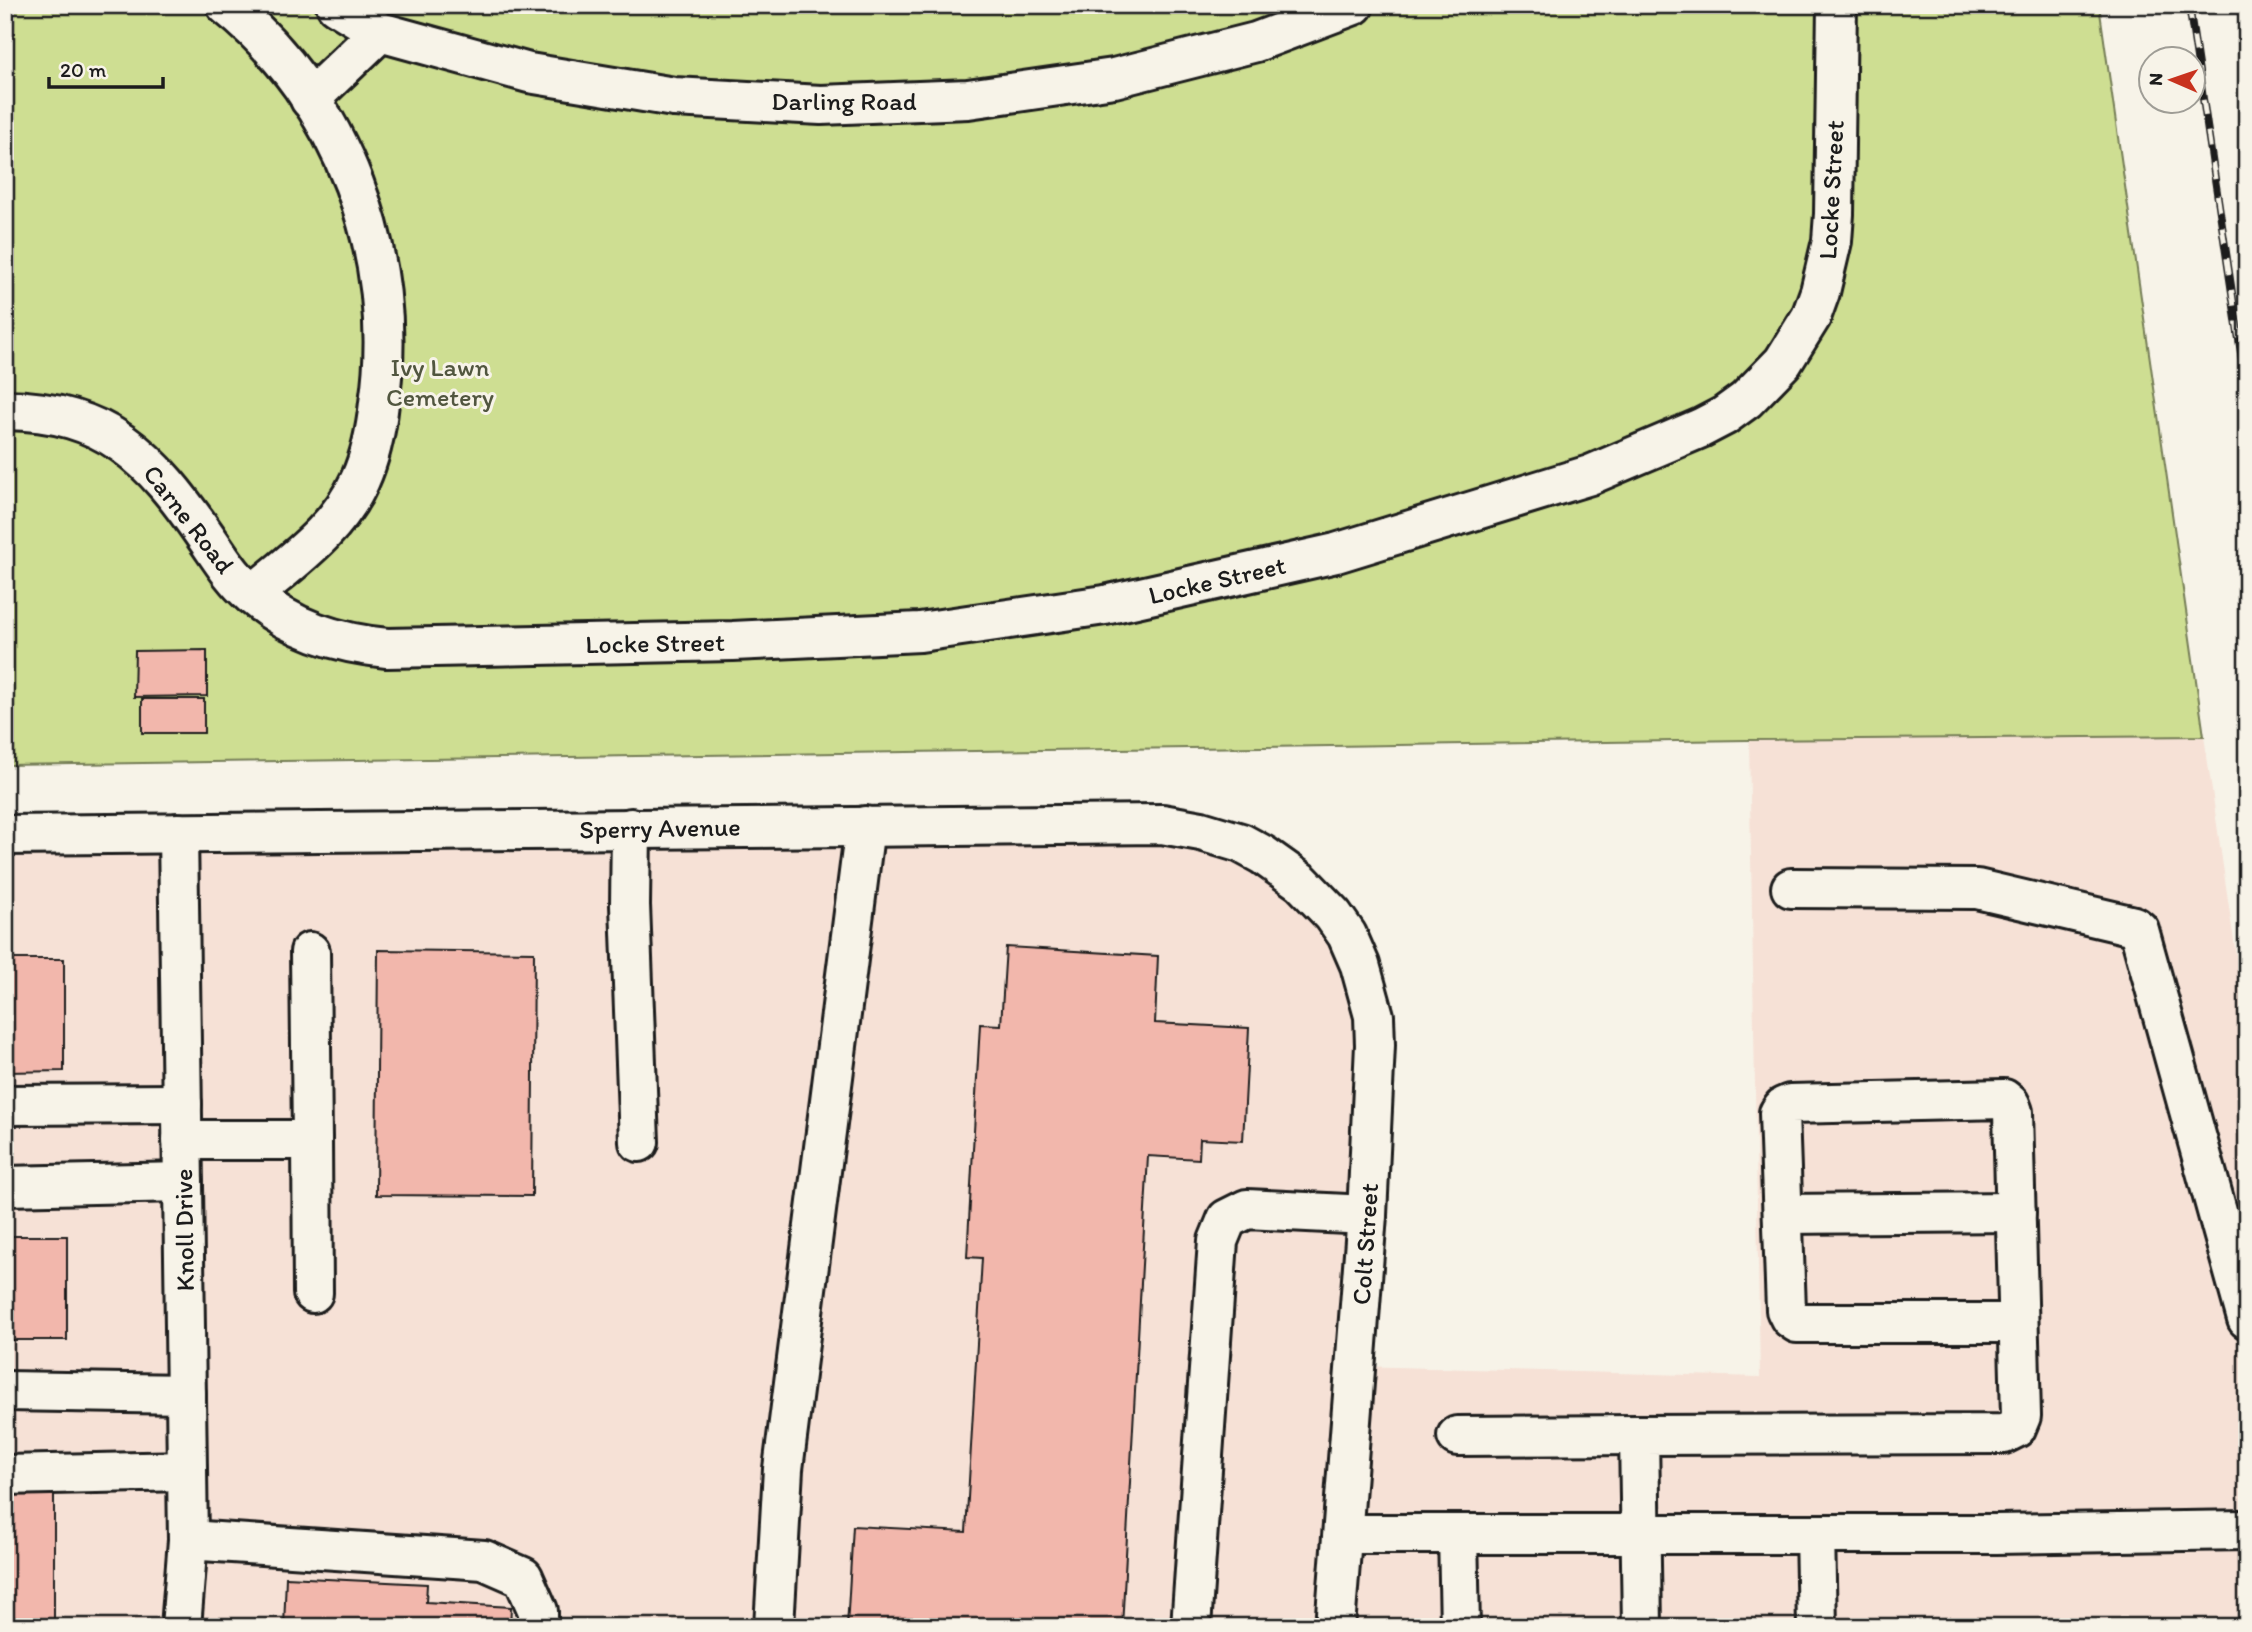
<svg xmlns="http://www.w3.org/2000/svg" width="2252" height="1632" viewBox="0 0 2252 1632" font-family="Itim,sans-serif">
  <rect width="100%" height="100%" fill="#f7f3e8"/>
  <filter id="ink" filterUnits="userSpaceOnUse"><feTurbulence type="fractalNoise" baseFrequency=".0143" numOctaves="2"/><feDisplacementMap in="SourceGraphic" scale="14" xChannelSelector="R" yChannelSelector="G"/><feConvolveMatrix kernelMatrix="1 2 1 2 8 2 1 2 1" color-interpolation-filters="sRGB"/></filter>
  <g filter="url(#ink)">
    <!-- built -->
    <path fill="#f6e1d6" d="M2204 736 2247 1030V1627H5V835L1241 843 1360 965 1357 1366 1760 1377 1749 740Z"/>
    <!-- green -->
    <path fill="#cede92" stroke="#757d57" stroke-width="2" d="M5 5H2099L2204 736 1749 740 5 765Z"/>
    <!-- building -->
    <g fill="#f2b7ac" stroke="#1c1c1c" stroke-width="2">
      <path d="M207 650V696L134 697 135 651Z"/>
      <rect x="142" y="699" width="62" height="34"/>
      <path d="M1006 947 1158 956 1155 1023 1249 1028 1243 1141 1200 1139 1199 1159 1148 1156 1122 1627H847L853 1526 966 1532 982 1258 967 1257 980 1024 1001 1025Z"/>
      <path d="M378 950 534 952 532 1196 376 1195Z"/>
      <path d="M6 959H64V1071L5 1072Z"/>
      <rect x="5" y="1236" width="62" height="104"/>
      <rect x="5" y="1485" width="49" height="142"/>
      <path d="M286 1577 427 1584 426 1602 511 1607 510 1627H284Z"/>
    </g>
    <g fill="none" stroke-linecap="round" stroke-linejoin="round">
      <defs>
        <g id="minor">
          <path d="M226 5C342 97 401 258 379 403 376 430 371 456 360 480 338 530 292 561 252 595"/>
          <path d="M336 5 380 32 529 73 674 97 821 105 968 99 1114 78 1256 42 1354 5"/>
          <path d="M310 99 380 32"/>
          <path d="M5 410C107 411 151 457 206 537 220 557 232 578 252 595 291 629 337 643 387 648L733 641 920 632 1105 605 1336 553 1590 475 1701 428 1724 416 1746 400 1783 362 1811 317 1820 292 1832 241 1834 214 1837 5"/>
          <path d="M631 828 630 905 639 1142"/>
          <path d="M178 833 188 1540 181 1627"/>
          <path d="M5 835 1162 824 1201 831 1241 843 1263 855 1301 882 1333 915 1347 935 1360 965 1374 1016 1375 1045 1367 1215 1335 1627"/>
          <path d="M1791 888 1977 889 2134 926 2139 930 2247 1319"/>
          <path d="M310 952 312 1140"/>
          <path d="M5 1105 182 1104"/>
          <path d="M182 1140H312L313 1293"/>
          <path d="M5 1186 183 1182"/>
          <path d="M1783 1214 2016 1212"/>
          <path d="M5 1391 186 1394"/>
          <path d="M1457 1436 1639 1435"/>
          <path d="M5 1475 187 1471"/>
          <path d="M1343 1534H1996L2247 1530"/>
          <path d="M1458 1534 1460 1627"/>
          <path d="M1815 1534 1817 1627"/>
          <path d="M188 1540 484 1560 523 1577 538 1611V1627"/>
          <path d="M774 1627 783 1469 865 826"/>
          <path d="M1191 1627 1218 1241 1227 1219 1247 1209 1367 1215"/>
          <path d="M1642 1627 1639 1435 2004 1434 2016 1428 2021 1416 2013 1112 2010 1104 2004 1099 1790 1104 1783 1107 1779 1113 1786 1310 1790 1318 1797 1323H2018"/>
        </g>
      </defs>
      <!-- minor casing -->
      <use href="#minor" stroke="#1c1c1c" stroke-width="44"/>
      <!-- minor -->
      <use href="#minor" stroke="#f7f3e8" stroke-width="38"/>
      <defs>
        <path id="rail" d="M2189 5 2247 393"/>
      </defs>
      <!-- rail casing -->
      <use href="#rail" stroke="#1c1c1c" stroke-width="8"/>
      <!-- rail -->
      <use href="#rail" stroke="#f7f3e8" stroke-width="5" stroke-dasharray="16" stroke-linecap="butt"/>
    </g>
  </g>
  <g text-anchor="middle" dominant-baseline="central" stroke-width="6" stroke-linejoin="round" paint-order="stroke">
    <!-- street labels -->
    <g font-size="26" fill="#1c1c1c" stroke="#f7f3e8">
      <text x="844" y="101">Darling Road</text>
      <text transform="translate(1831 190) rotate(-87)">Locke Street</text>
      <text transform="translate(189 519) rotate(52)">Carne Road</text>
      <text transform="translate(1217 580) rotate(-13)">Locke Street</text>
      <text transform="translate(655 643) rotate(-1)">Locke Street</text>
      <text transform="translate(660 828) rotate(-1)">Sperry Avenue</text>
      <text transform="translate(184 1230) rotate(-91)">Knoll Drive</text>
      <text transform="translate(1365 1244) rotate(-86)">Colt Street</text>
    </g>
    <!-- park labels -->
    <g font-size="26" fill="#51563f" stroke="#f7f3e8">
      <text x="440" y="367">Ivy Lawn<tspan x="440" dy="30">Cemetery</tspan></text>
    </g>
  </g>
  <!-- margin -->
  <rect width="2252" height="1632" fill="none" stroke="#f7f3e8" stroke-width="28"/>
  <rect x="14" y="14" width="2224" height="1604" fill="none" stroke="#1c1c1c" stroke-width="2.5" filter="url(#ink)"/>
  <!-- north arrow -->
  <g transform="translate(2172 80) rotate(272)"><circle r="33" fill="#f7f3e8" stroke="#9f9d96" stroke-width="2"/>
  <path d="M0-5L12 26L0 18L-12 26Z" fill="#c8321e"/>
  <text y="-10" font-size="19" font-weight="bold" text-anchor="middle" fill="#1c1c1c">N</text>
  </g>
  <!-- scale -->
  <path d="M49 77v10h114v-10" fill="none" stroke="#1c1c1c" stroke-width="3.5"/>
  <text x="60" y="77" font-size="21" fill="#1c1c1c" stroke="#f7f3e8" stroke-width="5" paint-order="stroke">20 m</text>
</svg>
